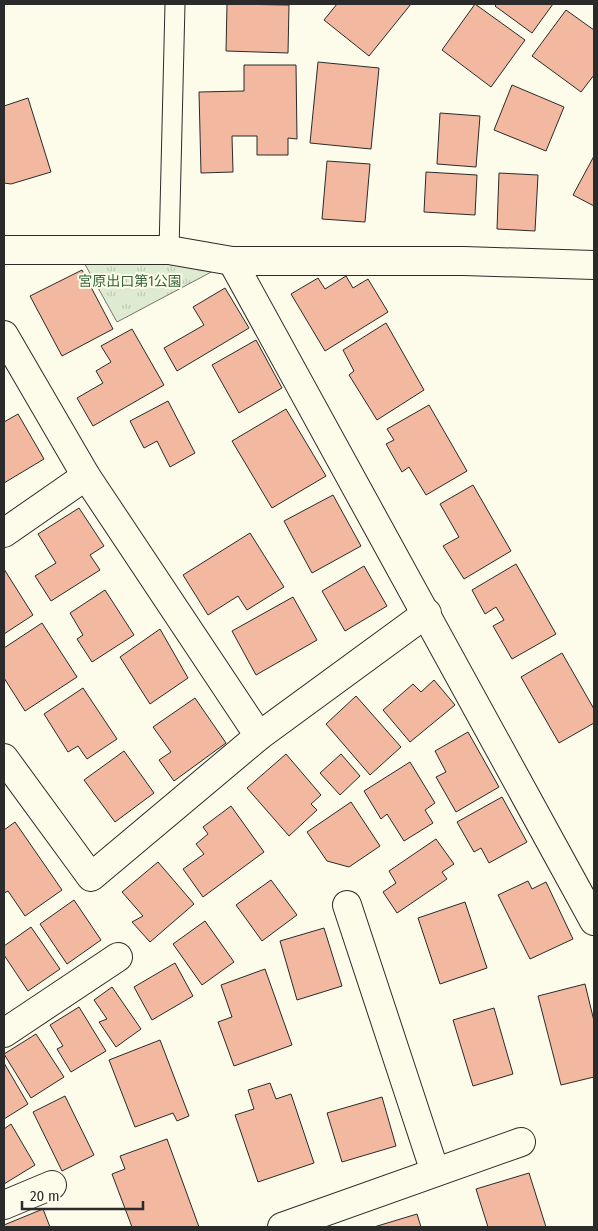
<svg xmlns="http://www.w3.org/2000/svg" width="598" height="1231" viewBox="0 0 598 1231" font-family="'Fira Sans Condensed','Noto Sans JP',sans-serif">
  <defs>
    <pattern id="park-tufts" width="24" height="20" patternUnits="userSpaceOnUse" patternTransform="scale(1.25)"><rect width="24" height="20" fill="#deebd1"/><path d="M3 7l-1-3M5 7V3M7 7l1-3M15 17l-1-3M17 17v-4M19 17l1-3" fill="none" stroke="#bfcab4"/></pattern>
  </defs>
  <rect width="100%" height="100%" fill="#fdfbea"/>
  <!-- park -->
  <path fill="url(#park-tufts)" stroke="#74746e" d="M77 250 232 261 117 322Z"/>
  <!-- building -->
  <g fill="#f2b8a0" stroke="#2b2b2b">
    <path d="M227 4 289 5 288 53 226 51Z"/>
    <path d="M337 4H411L369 56 324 20Z"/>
    <path d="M475 4 525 40 491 87 442 50Z"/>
    <path d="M497 4H553L532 33 495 6Z"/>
    <path d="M566 10 594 30V75L581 92 532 56Z"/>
    <path d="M318 62 379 68 371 149 310 143Z"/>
    <path d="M244 65H296L297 139 288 138V155H257V136H232L233 172 201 173 199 92 244 91Z"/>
    <path d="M512 85 564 107 546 151 494 130Z"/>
    <path d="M28 98 51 172 11 184 4 183V106Z"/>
    <path d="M440 113 480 116 476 167 437 164Z"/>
    <path d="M594 156V206L573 195Z"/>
    <path d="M327 161 370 164 365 222 322 219Z"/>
    <path d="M426 172 477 175 475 215 424 212Z"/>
    <path d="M499 173 538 175 535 231 497 229Z"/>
    <path d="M82 270 113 329 62 356 30 296Z"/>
    <path d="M346 276 353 288 368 279 388 312 325 351 291 294 318 278 325 289Z"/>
    <path d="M225 288 249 328 177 371 164 348 204 325 193 307Z"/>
    <path d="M386 323 424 390 377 420 349 375 354 371 343 350Z"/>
    <path d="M132 329 164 385 93 426 77 398 103 383 96 371 111 362 101 346Z"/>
    <path d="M256 340 282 388 239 413 212 365Z"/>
    <path d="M168 401 195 453 170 467 157 441 144 448 130 421Z"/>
    <path d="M429 405 467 471 426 495 409 467 402 472 386 444 394 440 387 429Z"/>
    <path d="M286 409 326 476 272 508 232 441Z"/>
    <path d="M18 414 44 459 4 483V422Z"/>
    <path d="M473 485 511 551 464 579 443 546 459 537 440 504Z"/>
    <path d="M333 495 361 546 312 573 284 521Z"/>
    <path d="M79 508 104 546 90 555 100 570 51 601 35 576 56 563 38 534Z"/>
    <path d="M250 533 284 587 247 610 238 596 208 615 183 575Z"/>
    <path d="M516 564 556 634 512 659 493 626 504 620 496 607 485 614 472 590Z"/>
    <path d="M364 566 387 606 345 631 322 591Z"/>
    <path d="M4 569 33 615 4 634Z"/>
    <path d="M105 590 134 635 92 662 77 639 83 635 70 613Z"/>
    <path d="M293 597 317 640 256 675 232 631Z"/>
    <path d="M42 623 77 677 25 711 4 678V648Z"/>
    <path d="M160 629 188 678 150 704 120 657Z"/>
    <path d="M562 653 594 709V723L559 743 521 677Z"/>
    <path d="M434 680 455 705 410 742 383 710 413 684 421 692Z"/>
    <path d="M83 688 117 739 87 759 78 746 68 752 44 714Z"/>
    <path d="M356 696 401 747 370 775 326 724Z"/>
    <path d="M195 698 226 743 174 781 159 760 171 752 153 727Z"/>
    <path d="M468 732 499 787 456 812 436 777 446 772 435 751Z"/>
    <path d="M124 751 154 793 115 822 84 780Z"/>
    <path d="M286 754 321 795 311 804 317 810 289 836 247 788Z"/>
    <path d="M341 754 360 776 340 795 320 773Z"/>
    <path d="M410 762 435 803 425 810 433 823 404 841 387 814 381 819 364 791Z"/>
    <path d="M502 797 527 842 489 863 481 848 474 852 457 822Z"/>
    <path d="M351 802 380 846 349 867 327 861 307 832Z"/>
    <path d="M231 806 264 852 203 897 183 869 204 854 196 844 208 834 203 827Z"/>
    <path d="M15 822 62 890 25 916 8 891 4 893V830Z"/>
    <path d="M436 839 454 864 442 872 447 879 397 913 383 892 396 883 389 871Z"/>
    <path d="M158 862 194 904 150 942 132 922 143 916 122 892Z"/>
    <path d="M271 880 297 915 262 941 236 905Z"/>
    <path d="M528 881 532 889 546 882 573 939 530 959 498 895Z"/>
    <path d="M74 900 101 940 67 964 40 924Z"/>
    <path d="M465 902 487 968 440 984 418 918Z"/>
    <path d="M205 921 234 962 202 985 173 944Z"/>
    <path d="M31 927 60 969 28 991 4 955V946Z"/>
    <path d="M324 928 342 986 297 1000 280 941Z"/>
    <path d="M175 963 193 996 152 1020 134 987Z"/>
    <path d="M265 969 292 1045 234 1066 218 1022 232 1017 221 985Z"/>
    <path d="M585 984 594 1021V1077L561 1085 538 996Z"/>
    <path d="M112 987 141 1029 116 1047 99 1022 107 1019 94 1000Z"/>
    <path d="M79 1007 106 1051 71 1072 57 1049 63 1046 50 1025Z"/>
    <path d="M494 1008 513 1074 473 1086 453 1020Z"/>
    <path d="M36 1034 64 1077 31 1098 4 1054Z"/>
    <path d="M160 1040 189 1116 177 1121 173 1113 135 1127 109 1060Z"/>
    <path d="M4 1063 28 1104 4 1119Z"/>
    <path d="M270 1083 276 1099 291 1094 314 1163 258 1182 235 1115 254 1109 248 1090Z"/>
    <path d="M65 1096 94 1155 62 1171 33 1112Z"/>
    <path d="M382 1097 396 1146 342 1162 327 1113Z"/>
    <path d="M11 1124 35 1165 4 1184V1129Z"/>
    <path d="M167 1139 199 1227H132L112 1174 125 1169 120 1156Z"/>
    <path d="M529 1173 546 1227H488L476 1189Z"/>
    <path d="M43 1209 50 1227H4V1225Z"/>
    <path d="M417 1214 421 1227H374Z"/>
  </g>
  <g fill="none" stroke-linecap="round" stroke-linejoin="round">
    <defs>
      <path id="lane" d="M169 250 175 4"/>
      <g id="street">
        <path d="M4 250H169L232 261H464L594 265"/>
        <path d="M232 261 594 921"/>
        <path d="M4 335 86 476 259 736"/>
        <path d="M4 533 86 476"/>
        <path d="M4 758 91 877 259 736 427 613"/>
        <path d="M347 905 435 1172"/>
        <path d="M4 1033 118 957"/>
        <path d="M4 1205 52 1185"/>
        <path d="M282 1227 521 1142"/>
      </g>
    </defs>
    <!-- lane casing -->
    <use href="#lane" stroke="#2b2b2b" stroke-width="21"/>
    <!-- street casing -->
    <use href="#street" stroke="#2b2b2b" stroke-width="30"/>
    <!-- lane -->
    <use href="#lane" stroke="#fdfbea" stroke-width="19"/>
    <!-- street -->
    <use href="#street" stroke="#fdfbea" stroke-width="28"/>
  </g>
  <g text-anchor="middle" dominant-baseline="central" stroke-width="4" stroke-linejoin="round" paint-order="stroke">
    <!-- park labels -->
    <g font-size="14" fill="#34623c" stroke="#fdfbea">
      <text x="130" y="281">宮原出口第1公園</text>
    </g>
  </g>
  <!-- border -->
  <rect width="598" height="1231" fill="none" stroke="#2b2b2b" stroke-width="10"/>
  <!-- scale -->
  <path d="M22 1201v8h121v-8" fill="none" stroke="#2b2b2b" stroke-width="2.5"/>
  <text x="30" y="1201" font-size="15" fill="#2b2b2b" stroke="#fdfbea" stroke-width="4" paint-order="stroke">20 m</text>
</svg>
